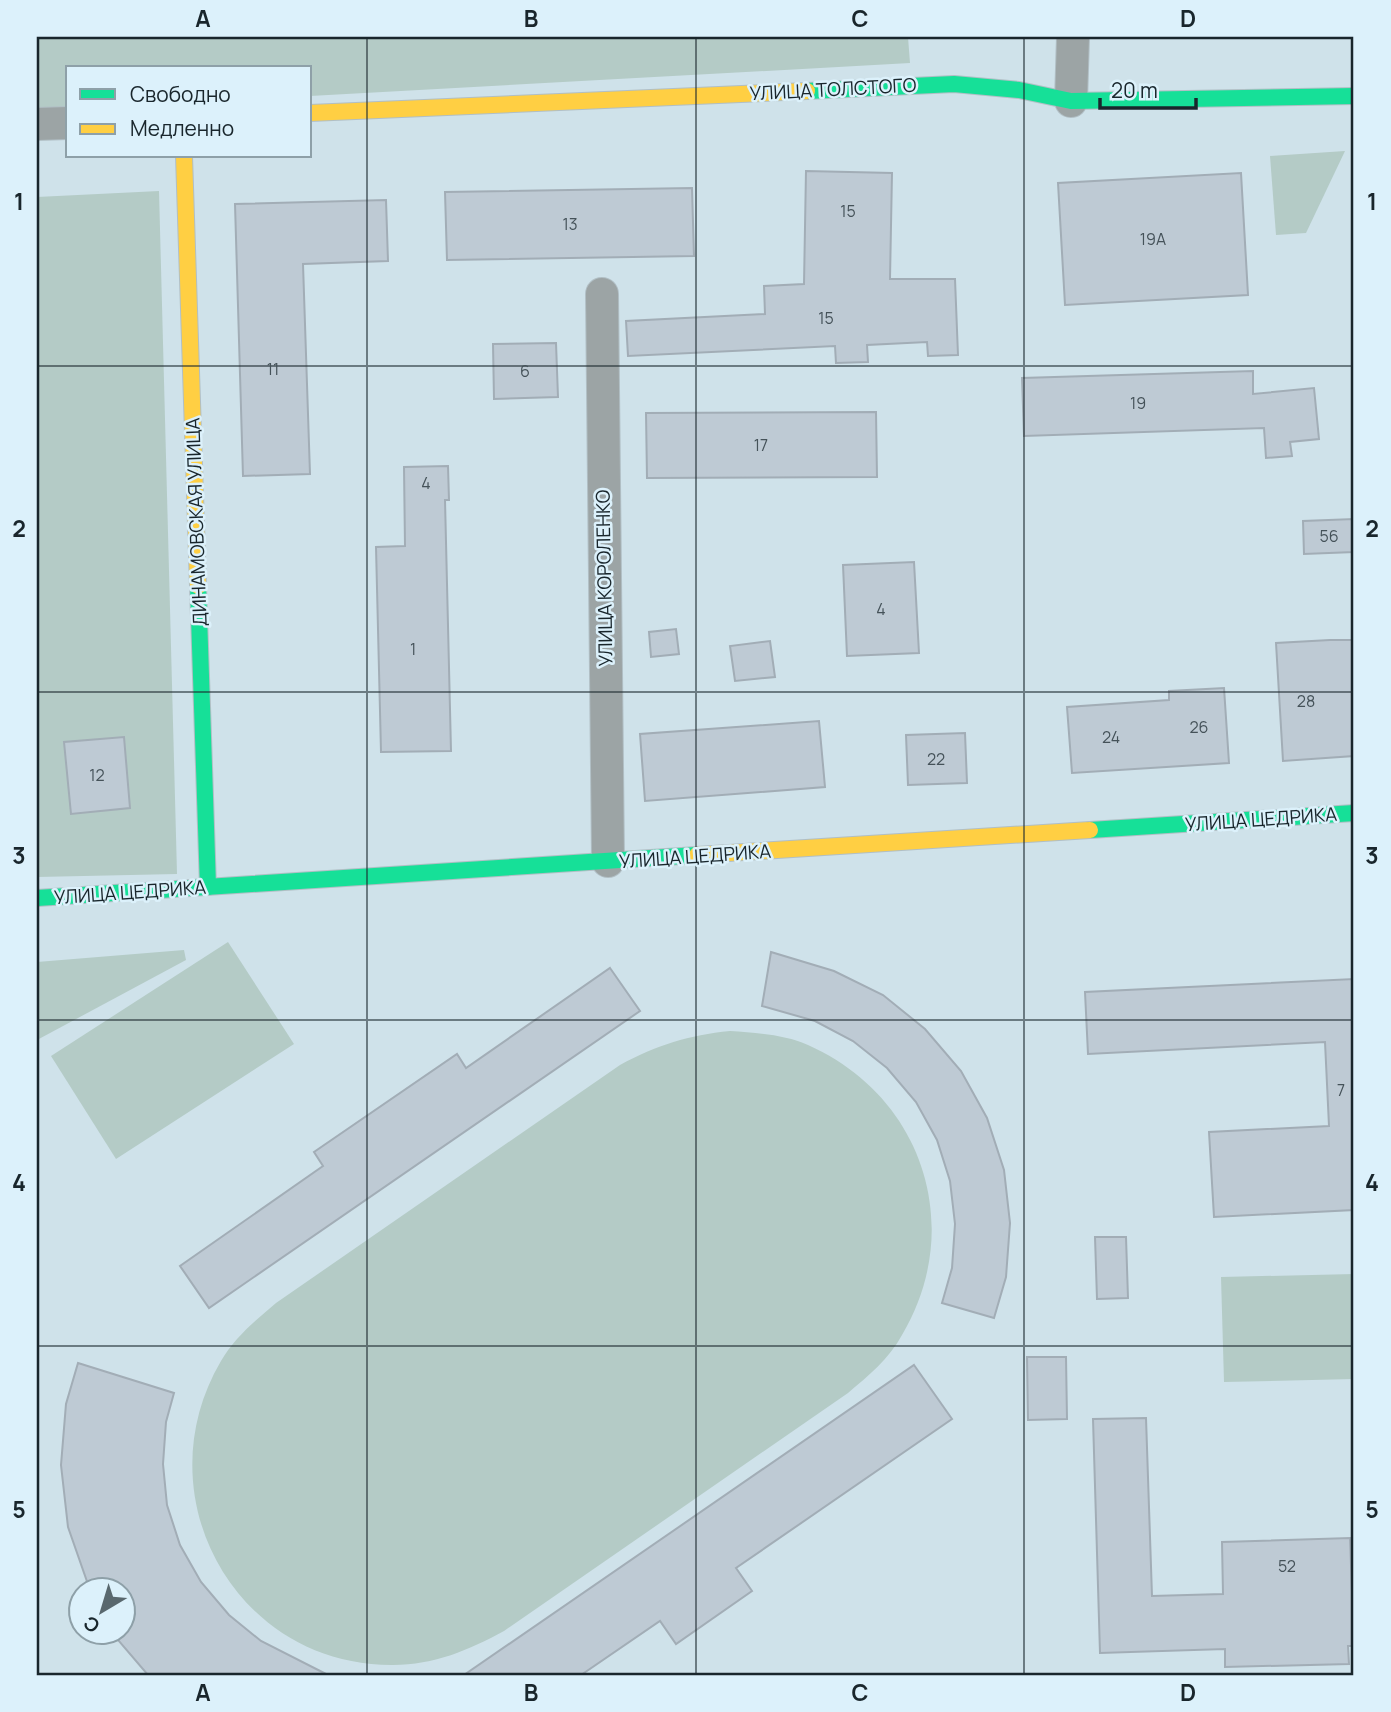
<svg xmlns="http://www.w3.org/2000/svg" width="1391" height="1712" viewBox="0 0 1391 1712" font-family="Manrope,sans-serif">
  <rect width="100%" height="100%" fill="#cfe2ea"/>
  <!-- green -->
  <g fill="#b4cbc6">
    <path d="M37 37H908L910 63 310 96V68H68V109L37 111Z"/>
    <path d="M1345 151 1306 233 1276 235 1270 156Z"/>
    <path d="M159 191 177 874 37 877V197Z"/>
    <path d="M228 942 294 1044 116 1159 51 1056Z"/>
    <path d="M184 950 186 960 37 1040V962Z"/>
    <path d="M730 1031C756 1033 784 1034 808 1045 923 1096 966 1227 902 1335 889 1359 868 1376 848 1393L504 1631C469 1650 434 1665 393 1665 235 1666 142 1495 221 1361 235 1337 256 1320 276 1303L620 1065C657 1045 689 1035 730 1031Z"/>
    <path d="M1354 1274V1379L1224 1382 1221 1277Z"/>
  </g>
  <!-- building -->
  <g fill="#becad4" stroke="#a2adb6" stroke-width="2">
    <path d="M806 171 892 173 890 279H955L958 355 928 356 927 342 867 345 868 362 836 363 835 346 628 356 626 321 765 314 764 286 804 284Z"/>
    <path d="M1241 173 1248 295 1065 305 1058 183Z"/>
    <path d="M692 188 694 256 447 260 445 192Z"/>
    <path d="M386 200 388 261 303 264 310 474 243 476 235 204Z"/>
    <path d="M556 343 558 397 494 399 493 344Z"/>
    <path d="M1253 371V394L1314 388 1319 439 1290 442 1292 456 1266 458 1264 428 1024 436 1022 378Z"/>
    <path d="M876 412 877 477 647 478 646 413Z"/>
    <path d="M448 466 449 500H445L451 751 381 752 376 547 405 546 404 467Z"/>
    <path d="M1354 519V552L1304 554 1303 521Z"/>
    <path d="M914 562 919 653 847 656 843 565Z"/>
    <path d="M676 629 679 654 651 657 649 632Z"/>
    <path d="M1330 640H1354V756L1283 761 1276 643Z"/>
    <path d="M770 641 775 677 735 681 730 646Z"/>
    <path d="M1224 688 1229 763 1072 773 1067 707 1169 700V691Z"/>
    <path d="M819 721 825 787 645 801 640 734Z"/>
    <path d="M965 733 967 783 908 785 906 735Z"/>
    <path d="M124 737 130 808 71 814 64 742Z"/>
    <path d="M771 952 834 971 883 995 925 1029 961 1071 987 1118 1004 1170 1010 1223 1006 1277 994 1318 942 1303 952 1268 955 1224 950 1181 937 1140 916 1102 887 1068 853 1041 815 1021 762 1006Z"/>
    <path d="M610 968 640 1011 209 1308 180 1266 323 1166 314 1152 457 1054 466 1068Z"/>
    <path d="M1354 979V1210L1214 1217 1209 1132 1329 1126 1325 1042 1088 1054 1085 992Z"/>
    <path d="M1095 1237H1126L1128 1298 1097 1299Z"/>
    <path d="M1027 1357H1066L1067 1419 1028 1420Z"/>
    <path d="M78 1363 174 1393 166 1422 163 1464 167 1505 180 1545 201 1582 229 1615 261 1641 328 1675H148L118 1640 113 1632H122V1590H90L68 1527 61 1465 66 1404Z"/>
    <path d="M914 1365 952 1419 736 1568 752 1591 676 1644 660 1621 581 1675H464Z"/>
    <path d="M1146 1418 1152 1596 1223 1594 1222 1542 1350 1538 1354 1646H1348L1349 1664 1225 1667V1649L1100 1653 1093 1419Z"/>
  </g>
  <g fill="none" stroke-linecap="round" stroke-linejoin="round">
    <defs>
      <g id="street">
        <path d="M1071 101 1073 37"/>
        <path d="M37 124 68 123"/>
        <path d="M602 294 608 861"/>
      </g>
      <g id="fast">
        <path d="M807 91 954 84 1019 90 1071 101 1354 96"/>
        <path d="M198 586 208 887"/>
        <path d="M1090 830 1354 813"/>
        <path d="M37 898 697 855"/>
      </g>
      <g id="slow">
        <path d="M310 113 807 91"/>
        <path d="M184 156 198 586"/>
        <path d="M697 855 1090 830"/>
      </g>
    </defs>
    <!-- street casing -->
    <use href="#street" stroke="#b1bfc5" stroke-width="34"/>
    <!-- fast casing -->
    <use href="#fast" stroke="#b1bfc5" stroke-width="18"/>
    <!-- slow casing -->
    <use href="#slow" stroke="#b1bfc5" stroke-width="18"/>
    <!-- street -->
    <use href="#street" stroke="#9ca4a5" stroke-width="32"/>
    <!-- fast -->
    <use href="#fast" stroke="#16e098" stroke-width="16"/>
    <!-- slow -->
    <use href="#slow" stroke="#ffcf43" stroke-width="16"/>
  </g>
  <!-- grid -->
  <path fill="none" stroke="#19262c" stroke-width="2" stroke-opacity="0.55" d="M367 37V1675M696 37V1675M1024 37V1675M37 366H1354M37 692H1354M37 1020H1354M37 1346H1354"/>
  <g text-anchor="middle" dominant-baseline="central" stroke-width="5" stroke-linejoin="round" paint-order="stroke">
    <!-- number labels -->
    <g font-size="16" fill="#455259">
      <text x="848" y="211">15</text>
      <text x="570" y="224">13</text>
      <text x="1153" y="239">19А</text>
      <text x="826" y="318">15</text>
      <text x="273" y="369">11</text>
      <text x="525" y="371">6</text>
      <text x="1138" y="403">19</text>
      <text x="761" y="445">17</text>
      <text x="426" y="483">4</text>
      <text x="1329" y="536">56</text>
      <text x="881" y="609">4</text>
      <text x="413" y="649">1</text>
      <text x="1306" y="701">28</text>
      <text x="1199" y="727">26</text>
      <text x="1111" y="737">24</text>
      <text x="936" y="759">22</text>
      <text x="97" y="775">12</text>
      <text x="1341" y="1090">7</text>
      <text x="1287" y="1566">52</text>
    </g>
    <!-- street labels -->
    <g font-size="19" fill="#19262c" stroke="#dcf1fb">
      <text transform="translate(833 89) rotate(-3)">УЛИЦА ТОЛСТОГО</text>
      <text transform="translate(196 522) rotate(-92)">ДИНАМОВСКАЯ УЛИЦА</text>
      <text transform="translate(604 578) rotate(-91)">УЛИЦА КОРОЛЕНКО</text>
      <text transform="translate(1261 819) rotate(-4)">УЛИЦА ЦЕДРИКА</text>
      <text transform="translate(695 856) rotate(-4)">УЛИЦА ЦЕДРИКА</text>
      <text transform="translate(130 892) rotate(-4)">УЛИЦА ЦЕДРИКА</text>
    </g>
  </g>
  <!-- border -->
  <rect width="1391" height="1712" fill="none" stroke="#dcf1fb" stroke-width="77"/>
  <!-- legend -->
  <rect x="66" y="66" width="245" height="91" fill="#dcf1fb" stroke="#8ea0a8" stroke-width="2"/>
  <rect x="80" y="89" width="35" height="10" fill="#16e098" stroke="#8ea0a8" stroke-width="2"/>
  <text x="130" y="102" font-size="21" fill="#19262c">Свободно</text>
  <rect x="80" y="124" width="35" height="10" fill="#ffcf43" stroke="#8ea0a8" stroke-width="2"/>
  <text x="130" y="136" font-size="21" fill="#19262c">Медленно</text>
  <!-- north arrow -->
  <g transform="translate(102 1611) rotate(218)"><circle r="33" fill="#dcf1fb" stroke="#8ea0a8" stroke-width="2"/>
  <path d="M0-5L12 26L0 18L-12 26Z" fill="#59686e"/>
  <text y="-10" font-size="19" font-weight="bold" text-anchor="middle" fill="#19262c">С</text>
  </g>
  <!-- scale -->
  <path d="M1100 98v10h96v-10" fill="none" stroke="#19262c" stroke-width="3.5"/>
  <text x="1111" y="98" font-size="21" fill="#19262c" stroke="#dcf1fb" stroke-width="5" paint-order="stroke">20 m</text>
  <rect x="38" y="38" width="1314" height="1636" fill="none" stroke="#19262c" stroke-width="2.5"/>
  <g font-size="23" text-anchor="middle" font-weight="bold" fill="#19262c">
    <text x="203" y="27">A</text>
    <text x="531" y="27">B</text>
    <text x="860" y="27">C</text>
    <text x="1188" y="27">D</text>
    <text x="19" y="210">1</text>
    <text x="1372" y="210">1</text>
    <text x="19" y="537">2</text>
    <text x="1372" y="537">2</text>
    <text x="19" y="864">3</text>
    <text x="1372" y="864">3</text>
    <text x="19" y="1191">4</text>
    <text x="1372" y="1191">4</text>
    <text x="19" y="1518">5</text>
    <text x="1372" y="1518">5</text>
    <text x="203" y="1701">A</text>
    <text x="531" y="1701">B</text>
    <text x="860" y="1701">C</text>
    <text x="1188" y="1701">D</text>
  </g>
</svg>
